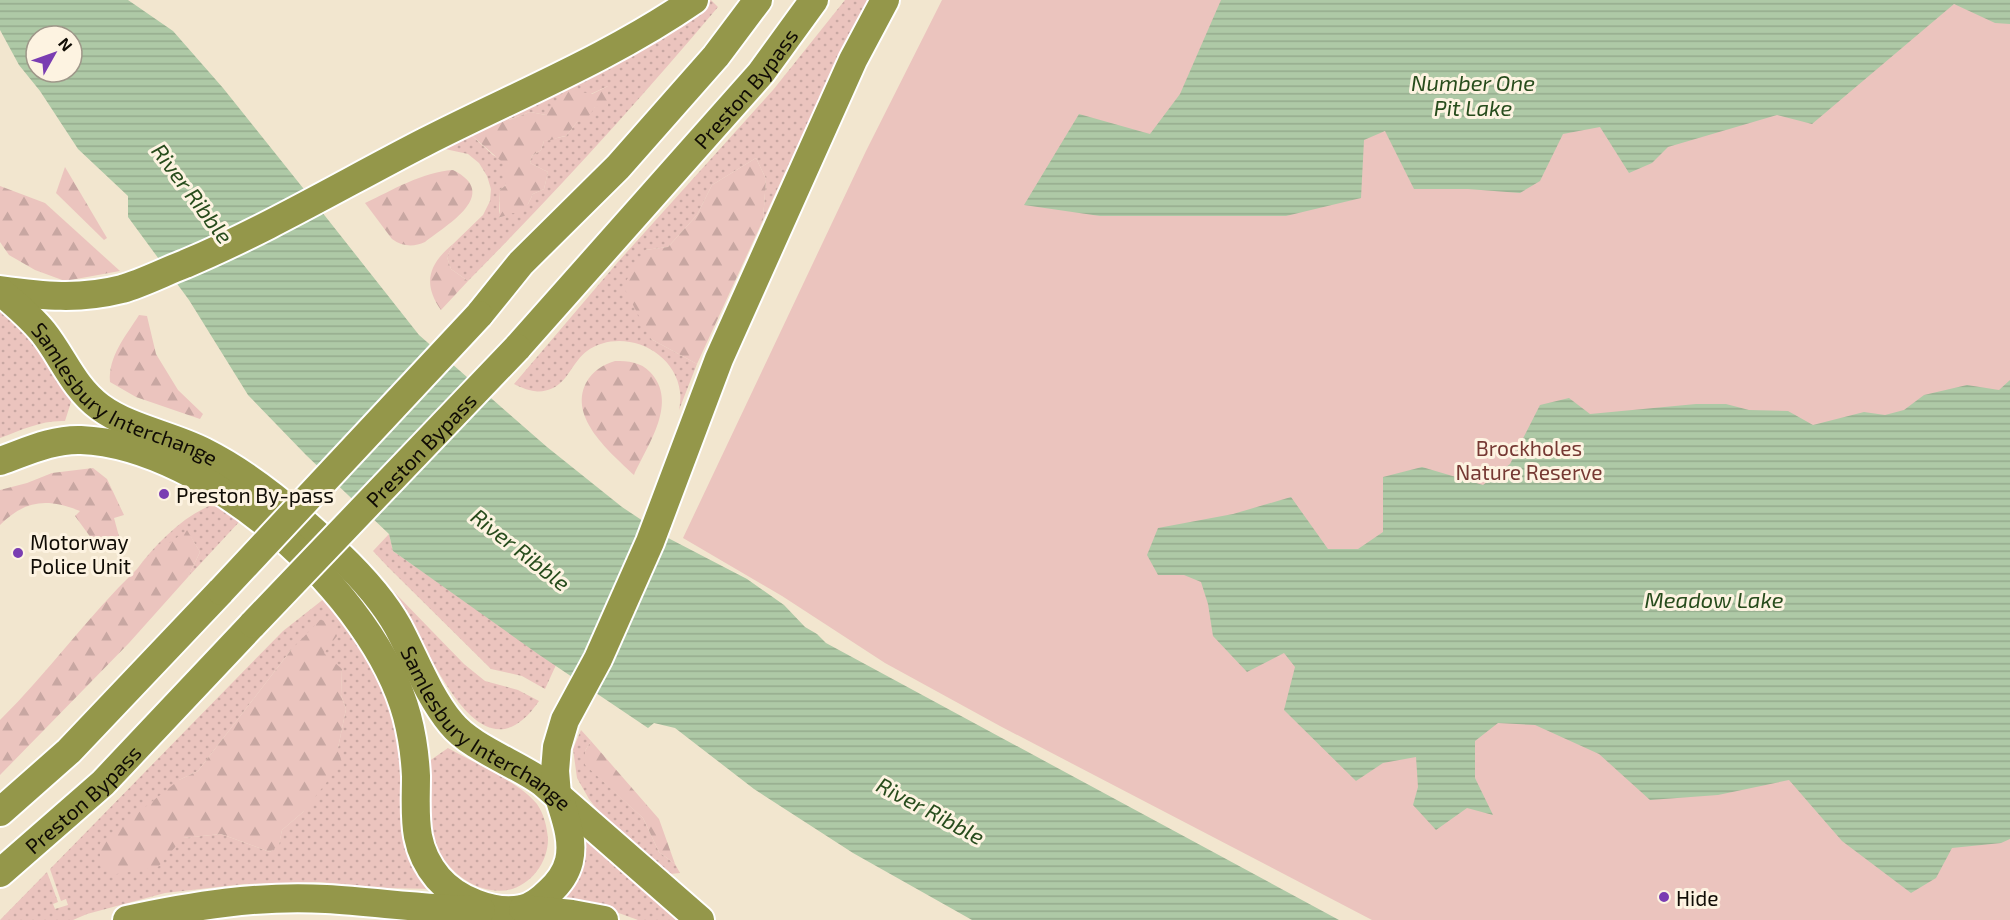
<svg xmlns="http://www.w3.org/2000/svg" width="2010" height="920" viewBox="0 0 2010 920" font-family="'Exo 2',sans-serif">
  <defs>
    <pattern id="grass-dots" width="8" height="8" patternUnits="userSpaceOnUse" patternTransform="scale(1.5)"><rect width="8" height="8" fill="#ebc4be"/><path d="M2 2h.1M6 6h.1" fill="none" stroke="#c8a7a2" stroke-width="1.8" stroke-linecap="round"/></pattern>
    <pattern id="forest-firs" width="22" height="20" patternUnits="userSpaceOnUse" patternTransform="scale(1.5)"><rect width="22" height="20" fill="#ebc4be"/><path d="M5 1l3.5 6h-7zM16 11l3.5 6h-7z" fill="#c8a7a2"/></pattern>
    <pattern id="water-rules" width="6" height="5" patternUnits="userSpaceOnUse" patternTransform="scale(1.5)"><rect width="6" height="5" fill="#aec9a6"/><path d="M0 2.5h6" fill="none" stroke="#95ab8d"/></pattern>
  </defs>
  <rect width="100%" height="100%" fill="#f2e6cf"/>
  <!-- grass -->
  <g fill="url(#grass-dots)" fill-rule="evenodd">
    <path d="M711 0 718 7C638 102 555 193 468 281L451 269 447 257 453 244 483 215 490 201 491 189 487 176 479 163 468 154 445 149 429 153 469 133 493 155 510 164 506 185 500 190 499 218 528 204 533 194 544 189 548 172 530 163 532 156 541 150 544 141 566 136 577 122 595 107 608 86 546 115 530 112 508 120 509 116 671 29Z"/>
    <path d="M845 0H868L831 73 763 220 766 179 756 158 712 185 697 215 668 247 645 250 651 339 697 364 679 410C680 404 681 397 680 392 675 349 621 327 587 351 573 361 569 380 553 388 539 395 526 390 514 384L617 263 773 90Z"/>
    <path d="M0 310C36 330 46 370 72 399L65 421C42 420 21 430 0 438Z"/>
    <path d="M209 506 220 507 240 521 188 577 200 552 187 531 137 569C156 544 180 519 209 506Z"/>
    <path d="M389 534 393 551 556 665 545 689 522 676 491 669 388 567 373 551Z"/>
    <path d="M362 559 464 664 485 681 518 690 539 701C482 785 435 659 407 617 393 597 377 578 362 559Z"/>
    <path d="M325 598 350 628 382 681 402 747 435 889 387 888 319 882 244 884 165 893 87 914 73 920H0L47 872 58 902 53 904 55 909 68 905 66 899 61 901 50 869 283 631ZM291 650 342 669 341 695 346 709 338 748 303 812 282 830 279 844 270 852 221 834 183 838 179 780 198 771Z"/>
    <path d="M581 730 591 741 585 751 586 765 643 818 659 852 675 864 680 873 670 874 607 822 589 799 577 778 573 749Z"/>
    <path d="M448 748C472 762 521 783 537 804 544 814 547 827 548 839 548 868 522 896 491 890 468 887 445 867 436 846 426 821 427 790 425 764Z"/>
    <path d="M583 833 686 920H638L616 912 559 900Z"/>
  </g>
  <!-- forest -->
  <g fill="url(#forest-firs)">
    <path d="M608 86V106L595 107 587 119 577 122 566 136C557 137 552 141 544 141L541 150 532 156 530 163 548 172 544 189 533 194 528 204 520 214 513 213 498 218 500 211V190L506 185 502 174 509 164 501 161 469 133 509 116V120L530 112 546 115 552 104 569 90 592 94Z"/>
    <path d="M756 158 766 179 763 220 697 364 651 339 623 286 645 250 668 247 697 215 712 185Z"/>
    <path d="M65 167 107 238 104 240 56 193Z"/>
    <path d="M453 170C501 194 448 224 425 242 414 247 403 247 392 239L365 203C393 190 422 172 453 170Z"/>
    <path d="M0 186 45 203 120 271 65 281 35 270 9 255 0 242Z"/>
    <path d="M453 244 447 257 451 269 468 281 441 310C422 283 429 264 453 244Z"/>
    <path d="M139 315 147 316 156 354 178 390 203 414 200 419 136 397 110 382C108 356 126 336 139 315Z"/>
    <path d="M615 361C628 361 641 362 650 372 679 402 648 444 634 475 611 453 568 418 586 383 593 370 603 365 615 361Z"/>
    <path d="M93 468 107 479 124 515 114 518 120 540 94 542 75 516 80 511C47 498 25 500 0 525V490L27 483 52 473Z"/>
    <path d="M187 530 200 552 188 577 129 643 0 775V720C48 673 87 617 136 570 151 555 170 543 187 530Z"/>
    <path d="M320 620 331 622 337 636 324 653 342 669 341 695 346 709 338 748 342 763 303 812 282 830 279 845 270 852 221 834 183 838 158 867 111 875 100 866V843L179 780 198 771 291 650Z"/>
    <path d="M591 741 659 819 675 864 659 852 643 818 585 765V751Z"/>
  </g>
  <!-- park -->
  <path fill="#ebc4be" d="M942 0H2010V920H1372L1000 726 885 663 782 596 683 538 866 151Z"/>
  <!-- water -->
  <g fill="url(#water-rules)" fill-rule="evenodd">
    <path d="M0 0H128L173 31 223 88 303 188 419 335 547 447 622 507 670 539 747 579 784 605 805 627 817 634 826 643 1339 920H972L853 853 754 789 675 728 654 723 648 728 538 654 393 551 389 534 306 455 248 395 189 300 128 217V196L78 149 40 91 19 65 0 30ZM36 36H72V72H36Z"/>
    <path d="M1221 0H2010V24L1995 23 1954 4 1812 124 1777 115 1668 147 1652 163 1629 173 1600 127 1563 134 1540 181 1520 193 1468 189H1414L1385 131 1364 140 1361 198 1286 216H1100L1024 205 1079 114 1150 134 1180 94Z"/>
    <path d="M2010 380V839L2001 843 1952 848 1936 878 1911 893 1842 841 1789 780 1718 795 1650 800 1599 754 1535 725 1498 723 1475 741V778L1493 815 1467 808 1436 830 1413 805 1418 787 1416 757 1383 763 1356 781 1284 710 1295 667 1284 653 1247 672 1213 636 1208 604 1201 582 1184 575H1158L1147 555 1158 528 1233 514 1291 497 1328 549H1358L1383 532V477L1422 467 1483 485 1510 464 1540 405 1569 398 1590 414 1696 404H1726L1749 410 1788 411 1813 425 1864 412 1885 415 1904 410 1924 395 1967 385 1999 390Z"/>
  </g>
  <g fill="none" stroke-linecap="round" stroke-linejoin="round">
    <defs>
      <g id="highway">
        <path d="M0 290C43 296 79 300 122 289 143 283 164 272 185 264 268 229 345 183 425 142 515 96 610 58 694 0"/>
        <path id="s1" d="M0 291C15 304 30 316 43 332 63 357 73 387 100 407 130 429 171 435 204 452 252 476 300 517 338 554 360 575 383 600 398 627 415 659 428 695 451 723 470 747 515 763 542 782L700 920"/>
        <path d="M479 315 521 263 618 167 716 56 758 0"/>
        <path id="s2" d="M517 348 761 73 814 0"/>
        <path d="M0 461C26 452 52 439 81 440 207 445 375 595 407 716 412 735 415 756 416 776 416 814 411 846 438 878 456 899 493 915 522 909 532 907 542 899 549 892 558 884 566 873 569 861 574 839 565 817 559 797"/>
        <path d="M557 795 555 771 557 747 565 720 598 659 650 542 719 359 853 60 885 0"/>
        <path d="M0 812 69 751 221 591"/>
        <path id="s3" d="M0 873 103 783 253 624"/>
        <path d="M523 909 572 914 604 920"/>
        <path d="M127 920C192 906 259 895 326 899 378 902 429 910 481 910"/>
      </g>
    </defs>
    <!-- highway casing -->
    <use href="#highway" stroke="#fff" stroke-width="32"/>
    <!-- highway -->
    <use href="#highway" stroke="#94974a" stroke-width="28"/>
    <defs>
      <g id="highway-bridge">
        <path d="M221 591 479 315"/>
        <path id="s4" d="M253 624 517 348"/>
      </g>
    </defs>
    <!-- highway-bridge casing -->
    <use href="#highway-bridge" stroke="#fff" stroke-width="32" stroke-linecap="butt"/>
    <!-- highway-bridge -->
    <use href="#highway-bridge" stroke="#94974a" stroke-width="28"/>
  </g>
  <!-- markers -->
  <g fill="#7a3db2" stroke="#fdf3e1" stroke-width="2">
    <circle cx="164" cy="494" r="6"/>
    <circle cx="18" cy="553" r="6"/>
    <circle cx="1664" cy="897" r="6"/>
  </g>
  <g text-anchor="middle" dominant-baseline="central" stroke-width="6" stroke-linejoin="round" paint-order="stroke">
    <!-- street labels -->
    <g font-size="21" fill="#100c05" stroke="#fdf3e1">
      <text stroke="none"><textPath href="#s2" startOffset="346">Preston Bypass</textPath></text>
      <text stroke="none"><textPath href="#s1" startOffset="166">Samlesbury Interchange</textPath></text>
      <text stroke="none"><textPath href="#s4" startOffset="242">Preston Bypass</textPath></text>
      <text stroke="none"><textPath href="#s1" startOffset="670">Samlesbury Interchange</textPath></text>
      <text stroke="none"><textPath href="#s3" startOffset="111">Preston Bypass</textPath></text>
    </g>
    <!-- park labels -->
    <g font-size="21" fill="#763933" stroke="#fdf3e1">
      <text x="1529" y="447">Brockholes<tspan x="1529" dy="24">Nature Reserve</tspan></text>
    </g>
    <!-- poi labels -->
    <g font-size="21" fill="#100c05" stroke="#fdf3e1" text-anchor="start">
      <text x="176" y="494">Preston By-pass</text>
      <text x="30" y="541">Motorway<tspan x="30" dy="24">Police Unit</tspan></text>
      <text x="1676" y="897">Hide</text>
    </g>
    <!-- water labels -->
    <g font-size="22" font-style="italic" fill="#274c1c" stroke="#fdf3e1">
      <text x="1473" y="82">Number One<tspan x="1473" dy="25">Pit Lake</tspan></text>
      <text transform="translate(193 193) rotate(53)">River Ribble</text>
      <text transform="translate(521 549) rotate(38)">River Ribble</text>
      <text x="1714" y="599">Meadow Lake</text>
      <text transform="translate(931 810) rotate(28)">River Ribble</text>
    </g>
  </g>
  <!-- north arrow -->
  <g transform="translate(54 54) rotate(50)"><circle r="28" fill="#fdf3e1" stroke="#9e9789" stroke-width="1.5"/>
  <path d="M0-4.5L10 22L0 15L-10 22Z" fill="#7a3db2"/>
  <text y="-9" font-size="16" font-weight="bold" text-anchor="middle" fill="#100c05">N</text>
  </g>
</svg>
